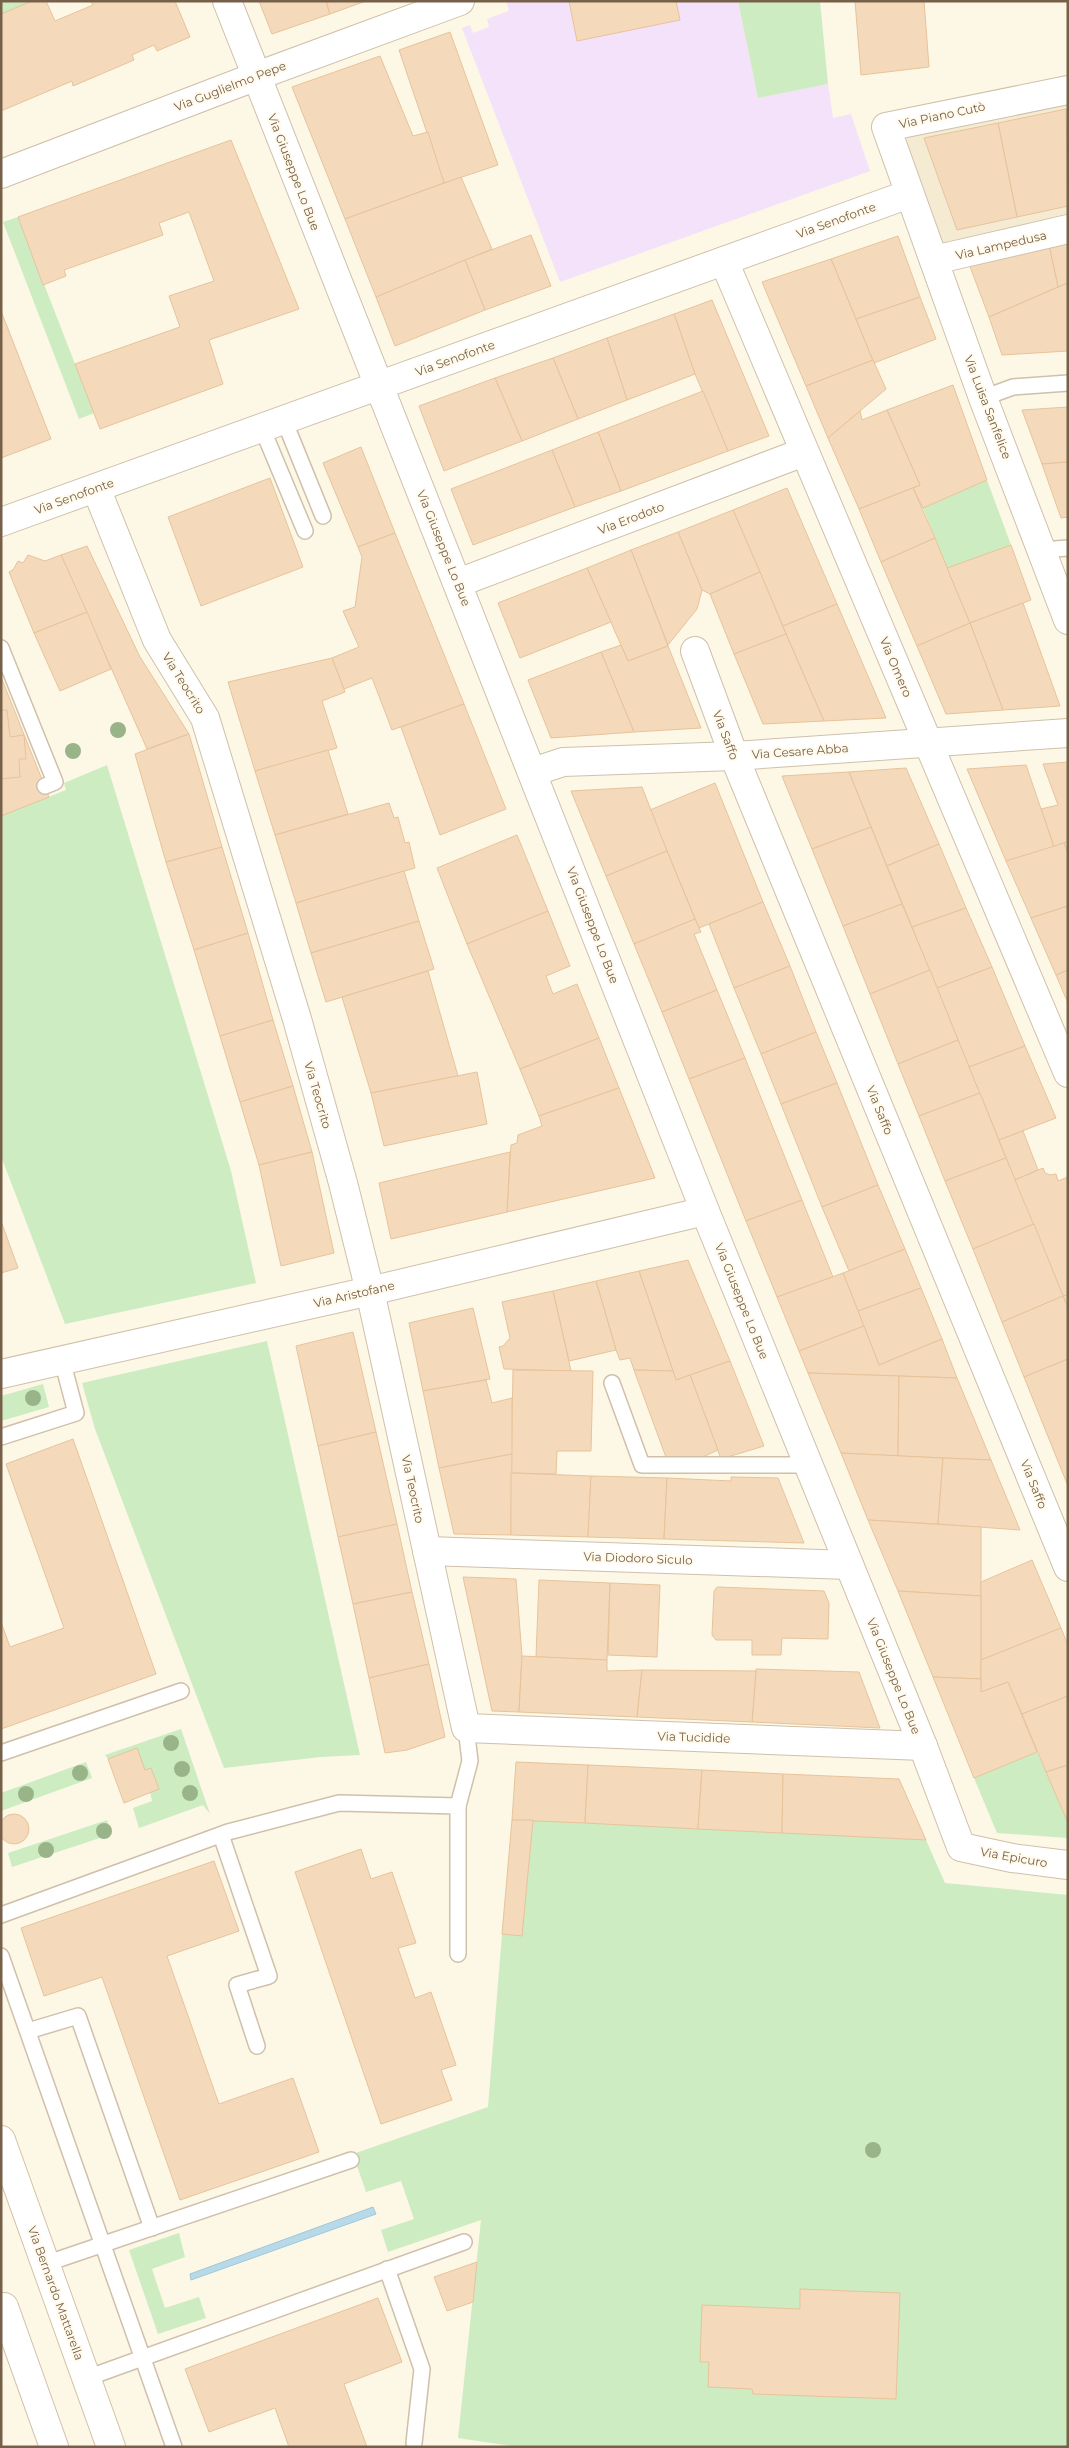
<svg xmlns="http://www.w3.org/2000/svg" width="1069" height="2448" viewBox="0 0 1069 2448" font-family="Montserrat,sans-serif">
  <rect width="100%" height="100%" fill="#fdf7e5"/>
  <!-- residential -->
  <path fill="#f5ebd3" d="M1068 89V229L934 260 886 127Z"/>
  <!-- education -->
  <path fill="#f4e1fa" d="M506 1H738L758 98 828 84 833 118 851 114 870 171 560 282 462 28 470 25 473 33 489 27 487 19 509 11Z"/>
  <!-- green -->
  <g fill="#cdecc2">
    <path d="M1 1H32L1 14Z"/>
    <path d="M738 1H820L828 84 758 98Z"/>
    <path d="M18 217 94 413 79 419 3 222Z"/>
    <path d="M987 480 1011 545 947 568 923 508Z"/>
    <path d="M107 765 231 1171 256 1283 65 1324 1 1156V816L66 790 64 783Z"/>
    <path d="M267 1341 360 1755 321 1757 224 1768 95 1429 82 1383Z"/>
    <path d="M43 1384 49 1407 1 1421V1396Z"/>
    <path d="M181 1729 210 1814 203 1805 139 1828 133 1808 152 1801 145 1770 108 1759 105 1755Z"/>
    <path d="M1037 1752 1068 1823V1838L997 1833 974 1778Z"/>
    <path d="M86 1762 92 1778 1 1811V1793Z"/>
    <path d="M107 1820 112 1834 12 1867 8 1853Z"/>
    <path d="M533 1820 926 1840 945 1883 1068 1895V2447H519L458 2438 481 2220 388 2252 381 2230 414 2219 401 2181 366 2192 353 2154 488 2107 502 1934 521 1936Z"/>
    <path d="M179 2233 185 2257 152 2269 165 2308 199 2297 206 2318 158 2334 129 2250Z"/>
  </g>
  <!-- water -->
  <path fill="#b8dae8" stroke="#9ec8da" d="M373 2207 376 2214 191 2280 190 2274Z"/>
  <!-- building -->
  <g fill="#f4dabb" stroke="#e7c39b">
    <path d="M32 1H46L55 21 93 5 91 1H175L190 37 157 51 154 45 132 55 134 60 73 86 72 81 1 111V14Z"/>
    <path d="M259 1H326L330 14 272 34Z"/>
    <path d="M326 1H366L330 14Z"/>
    <path d="M569 1H676L680 20 577 41Z"/>
    <path d="M855 1H924L929 67 861 75Z"/>
    <path d="M450 32 498 165 444 183 399 50Z"/>
    <path d="M380 56 413 136 428 132 444 183 345 219 292 87Z"/>
    <path d="M1066 109 1068 206 1017 217 998 123Z"/>
    <path d="M998 123 1017 217 957 230 924 138Z"/>
    <path d="M231 140 299 309 209 340 223 384 100 429 75 364 180 327 169 296 214 281 189 212 159 223 163 235 64 270 66 276 43 285 18 217Z"/>
    <path d="M461 177 492 249 376 297 345 219Z"/>
    <path d="M531 235 551 286 485 310 465 260Z"/>
    <path d="M898 236 920 297 856 319 831 259Z"/>
    <path d="M1068 241V283L1058 287 1049 245Z"/>
    <path d="M1049 245 1058 287 989 317 969 264Z"/>
    <path d="M831 259 873 360 806 386 762 282Z"/>
    <path d="M465 260 485 310 395 346 376 297Z"/>
    <path d="M1068 283V351L1002 355 989 317Z"/>
    <path d="M920 297 936 339 874 363 856 319Z"/>
    <path d="M712 300 769 436 728 451 695 374 674 314Z"/>
    <path d="M1 311 51 439 1 458Z"/>
    <path d="M674 314 695 374 627 400 607 338Z"/>
    <path d="M607 338 627 400 578 419 553 358Z"/>
    <path d="M553 358 578 419 522 441 495 378Z"/>
    <path d="M873 360 886 389 828 438 806 386Z"/>
    <path d="M495 378 522 441 444 471 419 406Z"/>
    <path d="M953 385 987 480 923 508 913 488 920 485 887 410Z"/>
    <path d="M703 391 728 451 621 491 598 432Z"/>
    <path d="M1068 407V462L1042 464 1022 410Z"/>
    <path d="M887 410 920 485 859 509 828 438 860 411 862 420Z"/>
    <path d="M598 432 621 491 575 507 552 450Z"/>
    <path d="M361 447 395 533 358 547 323 463Z"/>
    <path d="M552 450 575 507 473 545 451 489Z"/>
    <path d="M1068 462V517L1061 518 1042 464Z"/>
    <path d="M270 478 303 567 201 606 168 517Z"/>
    <path d="M787 488 837 604 783 626 733 510Z"/>
    <path d="M913 488 935 538 881 562 859 509Z"/>
    <path d="M733 510 760 572 710 594 702 590 678 532Z"/>
    <path d="M678 532 702 590 697 609 668 645 631 550Z"/>
    <path d="M395 533 464 704 392 730 372 678 344 689 332 658 359 647 343 611 355 607 362 557 358 547Z"/>
    <path d="M935 538 970 623 917 646 881 562Z"/>
    <path d="M1011 545 1031 600 970 623 947 568Z"/>
    <path d="M87 546 140 657 189 734 147 749 61 555Z"/>
    <path d="M631 550 668 646 628 661 587 568Z"/>
    <path d="M28 555 45 561 61 555 87 612 34 633 9 572 13 570 18 561 23 563Z"/>
    <path d="M587 568 611 622 520 658 498 603Z"/>
    <path d="M760 572 786 634 734 654 710 594Z"/>
    <path d="M1023 603 1060 706 1003 710 970 623Z"/>
    <path d="M837 604 886 718 824 721 786 634 783 626Z"/>
    <path d="M87 612 111 669 60 691 34 633Z"/>
    <path d="M970 623 1003 710 946 714 917 646Z"/>
    <path d="M786 634 824 721 763 724 734 654Z"/>
    <path d="M621 645 628 661 668 646 701 728 634 732 601 652Z"/>
    <path d="M601 652 634 732 551 738 528 680Z"/>
    <path d="M332 658 345 692 322 701 337 748 255 771 228 682Z"/>
    <path d="M1 677 49 797 1 816Z"/>
    <path d="M464 704 506 809 440 835 401 727Z"/>
    <path d="M1 710H7L10 737 24 735 26 759H19L20 777 1 779Z"/>
    <path d="M189 734 222 847 166 862 135 754Z"/>
    <path d="M328 750 348 814 275 835 255 771Z"/>
    <path d="M1068 762V841L1054 847 1041 809 1058 805 1043 764Z"/>
    <path d="M1026 765 1054 847 1006 861 967 769Z"/>
    <path d="M906 768 939 844 887 866 849 772Z"/>
    <path d="M849 772 871 827 812 849 782 776Z"/>
    <path d="M715 783 763 902 699 928 650 810Z"/>
    <path d="M642 787 667 851 606 876 571 791Z"/>
    <path d="M389 803 394 818 398 817 405 843 409 842 415 868 296 903 275 835Z"/>
    <path d="M871 827 902 904 843 926 812 849Z"/>
    <path d="M517 835 548 911 467 944 437 868Z"/>
    <path d="M1068 841V854L1064 843Z"/>
    <path d="M1064 843 1068 854V906L1031 918 1006 861Z"/>
    <path d="M939 844 966 908 912 927 887 866Z"/>
    <path d="M222 847 248 933 194 950 166 862Z"/>
    <path d="M667 851 695 919 634 944 606 876Z"/>
    <path d="M404 871 419 921 311 953 296 903Z"/>
    <path d="M763 902 790 966 734 988 709 924Z"/>
    <path d="M902 904 930 970 870 994 843 926Z"/>
    <path d="M1068 906V970L1056 975 1031 918Z"/>
    <path d="M966 908 992 967 937 988 912 927Z"/>
    <path d="M548 911 570 966 546 976 553 994 577 984 599 1038 520 1069 467 944Z"/>
    <path d="M695 919 701 932 694 934 717 990 662 1012 634 944Z"/>
    <path d="M419 921 434 969 326 1002 311 953Z"/>
    <path d="M248 933 273 1020 220 1036 194 950Z"/>
    <path d="M790 966 816 1032 761 1054 734 988Z"/>
    <path d="M992 967 1025 1046 969 1067 937 988Z"/>
    <path d="M930 970 958 1040 898 1064 870 994Z"/>
    <path d="M1068 970V1003L1056 975Z"/>
    <path d="M428 971 458 1076 371 1093 342 997Z"/>
    <path d="M717 990 745 1058 689 1079 662 1012Z"/>
    <path d="M273 1020 293 1086 240 1102 220 1036Z"/>
    <path d="M816 1032 837 1083 781 1104 761 1054Z"/>
    <path d="M599 1038 619 1088 539 1116 520 1069Z"/>
    <path d="M958 1040 980 1093 919 1116 898 1064Z"/>
    <path d="M1025 1046 1056 1118 999 1140 969 1067Z"/>
    <path d="M745 1058 802 1200 746 1221 689 1079Z"/>
    <path d="M477 1072 487 1124 384 1146 371 1093Z"/>
    <path d="M837 1083 878 1185 822 1207 781 1104Z"/>
    <path d="M293 1086 312 1152 259 1165 240 1102Z"/>
    <path d="M619 1088 655 1178 507 1212 511 1145 517 1143 518 1135 542 1126 539 1116Z"/>
    <path d="M980 1093 1006 1158 945 1181 919 1116Z"/>
    <path d="M1023 1131 1038 1170 1015 1180 999 1140Z"/>
    <path d="M312 1152 334 1253 281 1266 259 1165Z"/>
    <path d="M510 1152 507 1212 391 1239 379 1183Z"/>
    <path d="M1006 1158 1034 1224 973 1249 945 1181Z"/>
    <path d="M1043 1168 1045 1173 1050 1175 1056 1174 1058 1181 1068 1177V1295L1063 1296 1015 1180Z"/>
    <path d="M878 1185 905 1249 849 1271 822 1207Z"/>
    <path d="M802 1200 833 1277 777 1297 746 1221Z"/>
    <path d="M1 1221 18 1268 1 1273Z"/>
    <path d="M1034 1224 1063 1296 1002 1322 973 1249Z"/>
    <path d="M905 1249 921 1288 858 1311 843 1273Z"/>
    <path d="M688 1260 730 1361 676 1380 639 1271Z"/>
    <path d="M639 1271 673 1371 634 1370 630 1358 620 1360 616 1350 596 1281Z"/>
    <path d="M843 1273 864 1326 799 1351 777 1297Z"/>
    <path d="M596 1281 616 1350 569 1361 553 1291Z"/>
    <path d="M921 1288 942 1339 879 1365 858 1311Z"/>
    <path d="M553 1291 571 1371 504 1369 499 1347 503 1346 510 1338 502 1302Z"/>
    <path d="M1068 1295V1308L1063 1296Z"/>
    <path d="M1063 1296 1068 1308V1359L1024 1377 1002 1322Z"/>
    <path d="M473 1308 490 1379 423 1391 409 1323Z"/>
    <path d="M864 1326 879 1365 942 1339 957 1378 808 1373 799 1351Z"/>
    <path d="M353 1332 376 1432 318 1446 296 1346Z"/>
    <path d="M1068 1359V1486L1024 1377Z"/>
    <path d="M730 1361 764 1446 721 1459 690 1375Z"/>
    <path d="M513 1370 593 1371 591 1451H557L556 1474 511 1473Z"/>
    <path d="M634 1370 673 1371 676 1380 690 1375 718 1450 694 1461 667 1460Z"/>
    <path d="M808 1373 899 1376 898 1456 841 1453Z"/>
    <path d="M899 1376 957 1378 991 1460 898 1456Z"/>
    <path d="M486 1380 492 1403 512 1398V1454L439 1468 423 1391Z"/>
    <path d="M376 1432 397 1524 338 1537 318 1446Z"/>
    <path d="M73 1439 156 1674 1 1729V1622L10 1647 64 1628 6 1464Z"/>
    <path d="M841 1453 943 1458 938 1524 868 1520Z"/>
    <path d="M512 1454 511 1535 454 1534 439 1468Z"/>
    <path d="M943 1458 991 1460 1020 1530 938 1524Z"/>
    <path d="M511 1473 591 1476 588 1537 511 1535Z"/>
    <path d="M591 1476 667 1478 664 1539 588 1537Z"/>
    <path d="M731 1477 778 1478 804 1543 664 1539 667 1478 731 1481Z"/>
    <path d="M868 1520 981 1527V1596L898 1591Z"/>
    <path d="M397 1524 412 1592 353 1604 338 1537Z"/>
    <path d="M1032 1560 1061 1628 981 1660V1582Z"/>
    <path d="M463 1577 516 1579 522 1656 519 1712 492 1711Z"/>
    <path d="M539 1580 610 1583 607 1660 536 1657Z"/>
    <path d="M610 1583 660 1585 657 1657 608 1655Z"/>
    <path d="M717 1587 824 1591 829 1603 828 1639 782 1638 781 1655H752V1640H716L712 1635 714 1591Z"/>
    <path d="M898 1591 981 1596V1679L933 1677Z"/>
    <path d="M412 1592 429 1664 369 1678 353 1604Z"/>
    <path d="M1061 1628 1068 1645V1696L1022 1714 1008 1682 981 1692V1660Z"/>
    <path d="M522 1656 607 1660V1671L642 1670 637 1717 519 1712Z"/>
    <path d="M429 1664 445 1737 407 1750 385 1753 369 1678Z"/>
    <path d="M756 1669 859 1672 880 1728 752 1722Z"/>
    <path d="M642 1670 756 1671 752 1722 637 1717Z"/>
    <path d="M933 1677 981 1679V1692L1008 1682 1037 1752 974 1778Z"/>
    <path d="M1068 1696V1765L1046 1772 1022 1714Z"/>
    <path d="M137 1748 145 1770 151 1768 159 1789 124 1803 108 1759Z"/>
    <path d="M516 1762 588 1765 585 1823 512 1820Z"/>
    <path d="M588 1765 702 1770 698 1829 585 1823Z"/>
    <path d="M1068 1765V1823L1046 1772Z"/>
    <path d="M702 1770 783 1774 782 1833 698 1829Z"/>
    <path d="M783 1774 899 1779 926 1840 782 1833Z"/>
    <circle cx="14" cy="1829" r="15"/>
    <path d="M512 1820H533L522 1936 502 1934Z"/>
    <path d="M361 1849 371 1879 392 1872 416 1943 398 1948 415 1998 431 1992 456 2065 441 2070 452 2100 381 2124 295 1872Z"/>
    <path d="M214 1861 239 1931 167 1956 219 2104 293 2078 319 2152 180 2200 102 1977 44 1996 21 1928Z"/>
    <path d="M477 2262 473 2302 447 2311 434 2277Z"/>
    <path d="M800 2289 900 2293 896 2399 753 2394 752 2389 708 2387 709 2362H700L702 2305 800 2309Z"/>
    <path d="M378 2298 402 2362 344 2384 367 2447H289L275 2408 209 2432 185 2369Z"/>
  </g>
  <g fill="none" stroke-linecap="round" stroke-linejoin="round">
    <defs>
      <g id="lane">
        <path d="M983 398 1013 387 1068 383"/>
        <path d="M284 420 323 516"/>
        <path d="M262 428 305 531"/>
        <path d="M1042 550 1068 548"/>
        <path d="M1 648 55 782 45 786"/>
        <path d="M612 1383 642 1465H808"/>
        <path d="M1 1437 76 1413 62 1360"/>
        <path d="M1 1753 181 1691"/>
        <path d="M458 1806 470 1761 466 1728"/>
        <path d="M221 1835 269 1976 237 1985 257 2046"/>
        <path d="M1 1915 228 1832 339 1803 458 1806V1954"/>
        <path d="M1 1956 174 2447"/>
        <path d="M28 2031 78 2016 152 2228"/>
        <path d="M45 2264 351 2160"/>
        <path d="M387 2269 422 2369 414 2443"/>
        <path d="M87 2378 464 2242"/>
      </g>
      <g id="street">
        <path d="M227 1 705 1211 923 1746 961 1847 1012 1858 1068 1865"/>
        <path d="M1068 90 886 127 983 398 1068 620"/>
        <path d="M1 174 257 76 460 1"/>
        <path d="M934 260 1068 229"/>
        <path d="M724 261 1068 1073"/>
        <path d="M96 488 157 640 205 718 297 1019 343 1183 370 1291 466 1728 923 1746"/>
        <path d="M1 522 909 194"/>
        <path d="M458 583 804 452"/>
        <path d="M695 651 734 756 1068 1567"/>
        <path d="M533 772 563 762 734 756 1068 733"/>
        <path d="M1 1374 370 1291 705 1211"/>
        <path d="M427 1551 849 1565"/>
        <path d="M4 2307 54 2447"/>
      </g>
      <path id="secondary" d="M1 2140 111 2447"/>
    </defs>
    <!-- lane casing -->
    <use href="#lane" stroke="#cfc0ab" stroke-width="18"/>
    <!-- street casing -->
    <use href="#street" stroke="#cfc0ab" stroke-width="30"/>
    <!-- secondary casing -->
    <use href="#secondary" stroke="#d3c2a7" stroke-width="30"/>
    <!-- lane -->
    <use href="#lane" stroke="#fff" stroke-width="15"/>
    <!-- street -->
    <use href="#street" stroke="#fff" stroke-width="28"/>
    <!-- secondary -->
    <use href="#secondary" stroke="#fff" stroke-width="28"/>
  </g>
  <!-- trees -->
  <g fill="#9ab48a">
    <circle cx="118" cy="730" r="8"/>
    <circle cx="73" cy="751" r="8"/>
    <circle cx="33" cy="1398" r="8"/>
    <circle cx="171" cy="1743" r="8"/>
    <circle cx="182" cy="1769" r="8"/>
    <circle cx="80" cy="1773" r="8"/>
    <circle cx="190" cy="1793" r="8"/>
    <circle cx="26" cy="1794" r="8"/>
    <circle cx="104" cy="1831" r="8"/>
    <circle cx="46" cy="1850" r="8"/>
    <circle cx="873" cy="2150" r="8"/>
  </g>
  <g text-anchor="middle" dominant-baseline="central" stroke-width="4" stroke-linejoin="round" paint-order="stroke">
    <!-- street labels -->
    <g font-size="12" fill="#776049" stroke="#fffaec">
      <text transform="translate(230 86) rotate(-21)">Via Guglielmo Pepe</text>
      <text transform="translate(942 115) rotate(-12)">Via Piano Cutò</text>
      <text transform="translate(294 172) rotate(69)">Via Giuseppe Lo Bue</text>
      <text transform="translate(836 220) rotate(-20)">Via Senofonte</text>
      <text transform="translate(1001 245) rotate(-13)">Via Lampedusa</text>
      <text transform="translate(455 358) rotate(-20)">Via Senofonte</text>
      <text transform="translate(988 407) rotate(69)">Via Luisa Sanfelice</text>
      <text transform="translate(74 496) rotate(-20)">Via Senofonte</text>
      <text transform="translate(631 518) rotate(-21)">Via Erodoto</text>
      <text transform="translate(444 548) rotate(68)">Via Giuseppe Lo Bue</text>
      <text transform="translate(896 667) rotate(67)">Via Omero</text>
      <text transform="translate(184 683) rotate(58)">Via Teocrito</text>
      <text transform="translate(726 735) rotate(69)">Via Saffo</text>
      <text transform="translate(800 751) rotate(-4)">Via Cesare Abba</text>
      <text transform="translate(593 925) rotate(69)">Via Giuseppe Lo Bue</text>
      <text transform="translate(318 1095) rotate(74)">Via Teocrito</text>
      <text transform="translate(880 1110) rotate(68)">Via Saffo</text>
      <text transform="translate(354 1294) rotate(-13)">Via Aristofane</text>
      <text transform="translate(742 1301) rotate(68)">Via Giuseppe Lo Bue</text>
      <text transform="translate(1034 1484) rotate(68)">Via Saffo</text>
      <text transform="translate(413 1489) rotate(78)">Via Teocrito</text>
      <text transform="translate(638 1558) rotate(2)">Via Diodoro Siculo</text>
      <text transform="translate(894 1676) rotate(68)">Via Giuseppe Lo Bue</text>
      <text transform="translate(694 1737) rotate(2)">Via Tucidide</text>
      <text transform="translate(1014 1857) rotate(10)">Via Epicuro</text>
      <text transform="translate(56 2293) rotate(70)">Via Bernardo Mattarella</text>
    </g>
  </g>
  <!-- border -->
  <rect width="1069" height="2448" fill="none" stroke="#776049" stroke-width="5"/>
</svg>
